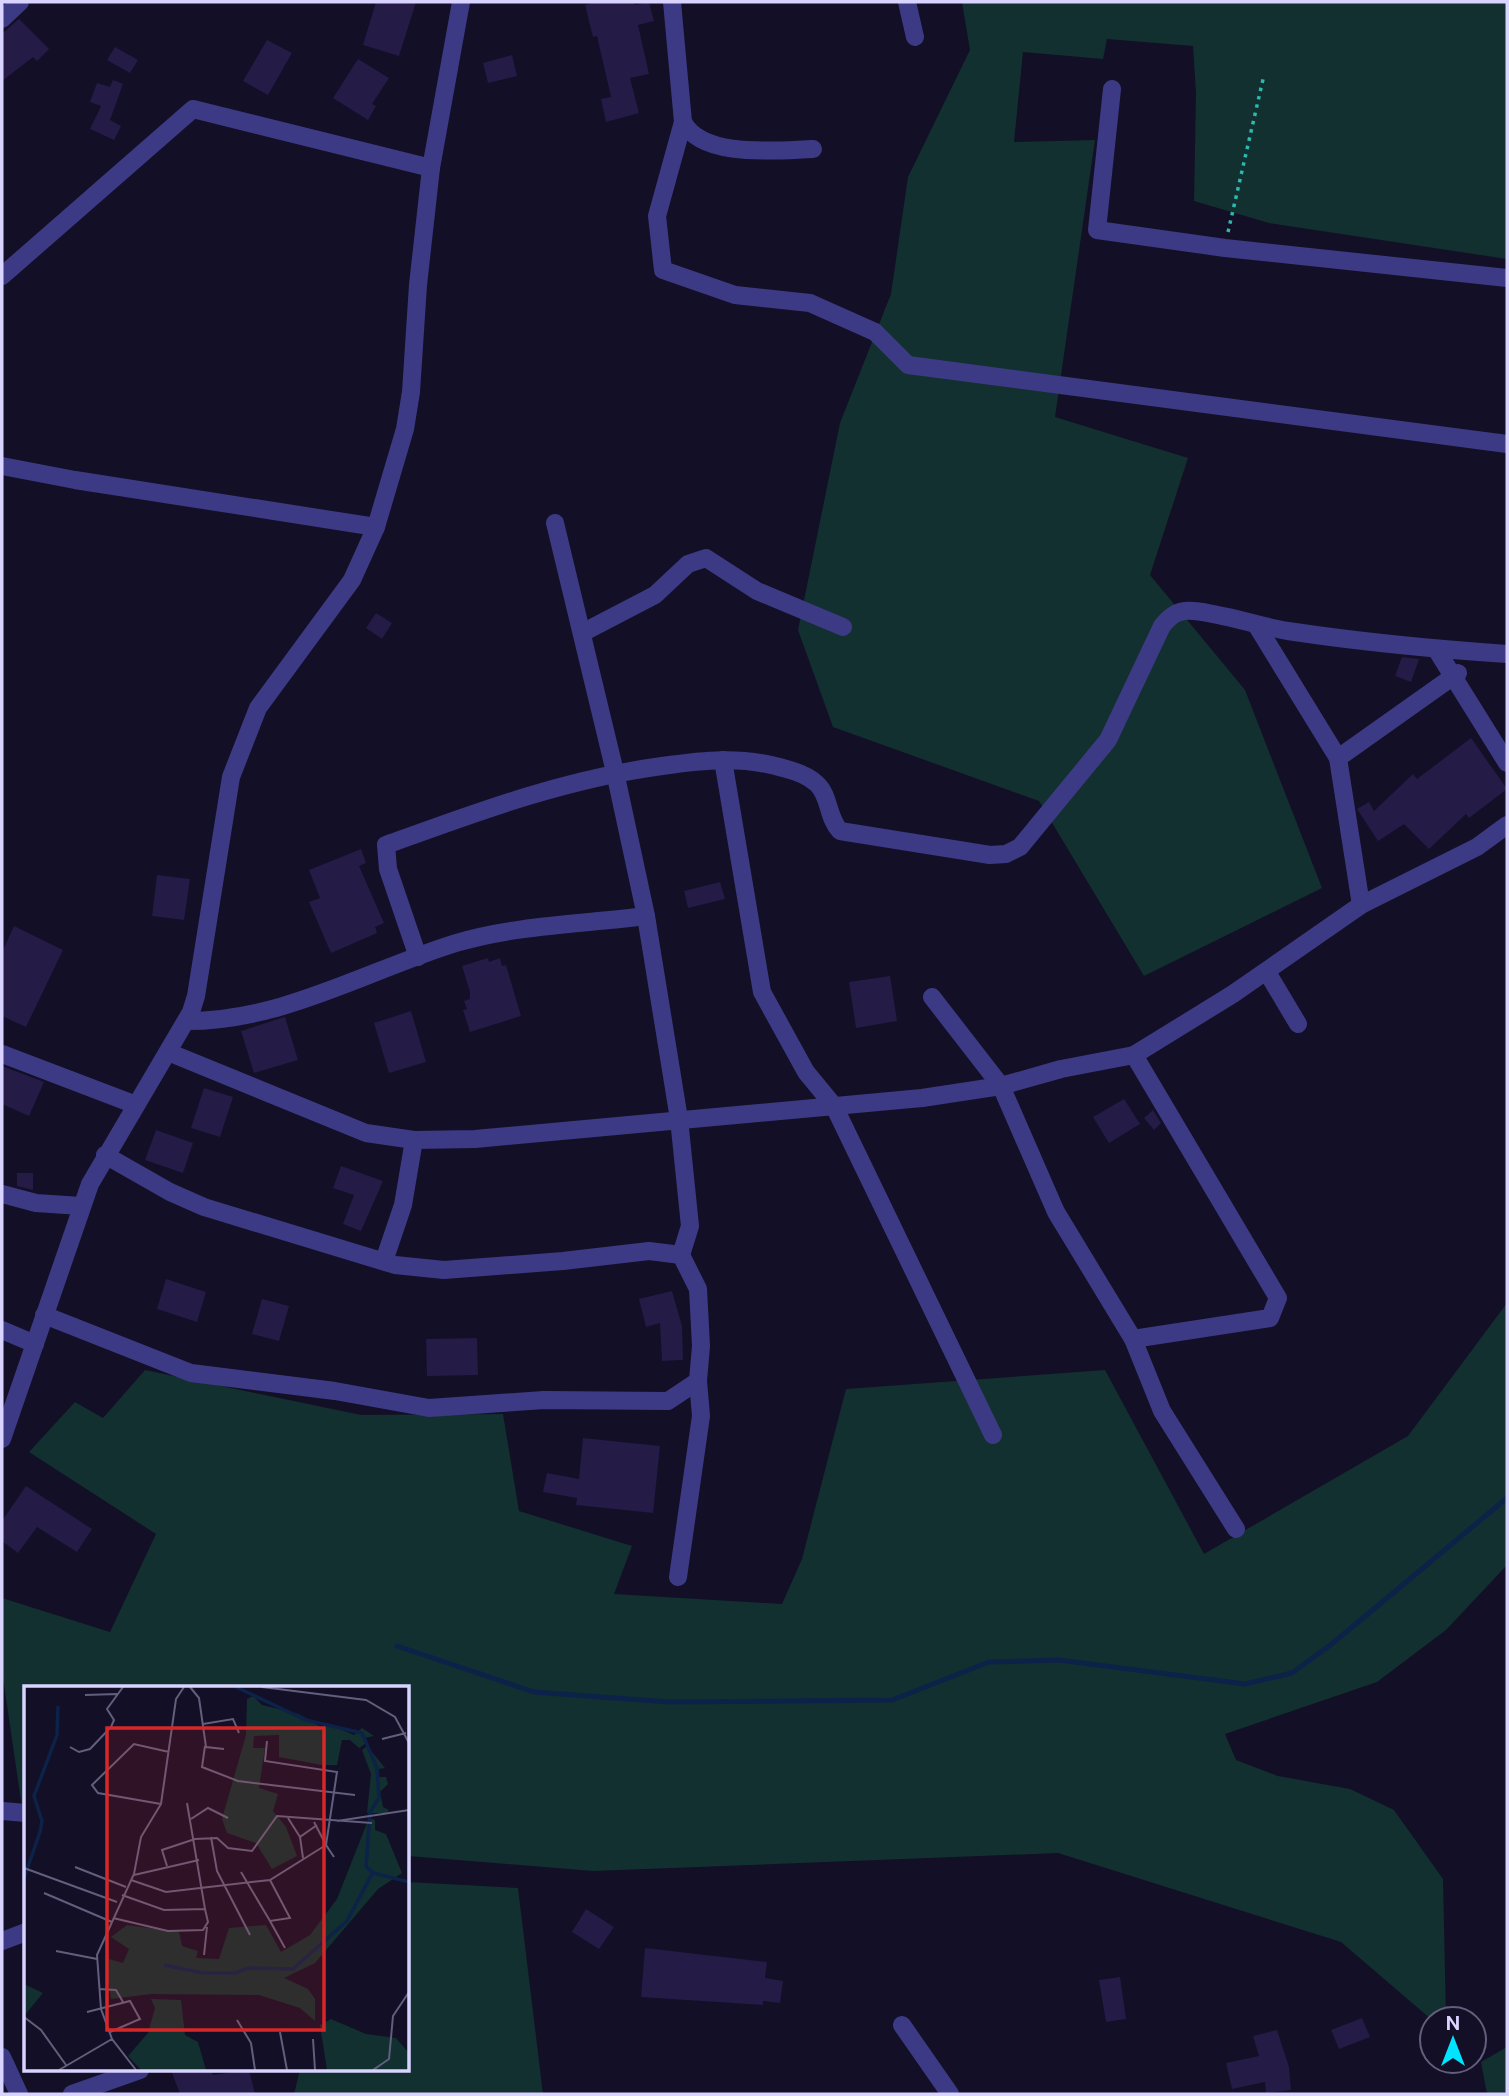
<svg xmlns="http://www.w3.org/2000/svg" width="1509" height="2096" viewBox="0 0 1509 2096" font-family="'Public Sans',sans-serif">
  <rect width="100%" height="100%" fill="#130f26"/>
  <!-- green -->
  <g fill="#12302f">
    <path d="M962 2H1507V259L1269 223 1194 201 1196 93 1193 46 1107 39 1103 59 1023 52 1014 142 1095 140 1055 417 1188 458 1150 575 1245 690 1322 888 1144 976 1039 801 833 727 798 630 840 423 891 294 908 177 970 50Z"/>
    <path d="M1507 1303V1565L1446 1630 1377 1682 1225 1734 1236 1760 1278 1776 1350 1789 1394 1810 1443 1879 1446 2019 1432 2020 1341 1942 1058 1853 593 1871 408 1856V1688H26V1835L2 1671V1598L110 1632 156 1534 29 1452 75 1402 103 1418 145 1370 361 1415 503 1414 519 1511 632 1546 614 1594 782 1604 802 1559 846 1389 1105 1370 1204 1554 1408 1436Z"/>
    <path d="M408 1882 518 1888 543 2094H294L300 2070H408Z"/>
    <path d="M1507 2047V2094H1487L1481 2062Z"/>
  </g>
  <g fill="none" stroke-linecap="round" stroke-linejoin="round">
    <!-- stream -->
    <path stroke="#0c2248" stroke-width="5" d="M397 1646 534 1692 669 1702 892 1700 989 1662 1059 1660 1245 1684 1292 1673 1333 1643 1507 1498"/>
  </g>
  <!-- building -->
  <g fill="#241b47">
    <path d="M376 2H416L399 56 363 45Z"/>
    <path d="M596 2H634L635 5 649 2 654 21 638 25 649 74 630 78 639 113 606 122 601 99 611 97 597 36 593 37 585 5Z"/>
    <path d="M19 19 49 49 37 61 33 57 2 81V34Z"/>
    <path d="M267 40 292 53 268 95 243 81Z"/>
    <path d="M115 47 138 60 130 73 107 60Z"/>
    <path d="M512 55 517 76 488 83 483 63Z"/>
    <path d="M358 59 389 78 372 104 376 106 368 120 333 98Z"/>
    <path d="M113 80 123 84 110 120 121 126 114 140 90 129 101 106 90 102 97 83 110 87Z"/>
    <path d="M376 613 392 623 382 639 366 628Z"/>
    <path d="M1402 657 1419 659 1411 682 1395 676Z"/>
    <path d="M1471 738 1507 789 1469 818 1466 814 1429 849 1404 824 1378 841 1357 809 1369 802 1374 811 1413 774 1417 779Z"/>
    <path d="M361 849 366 863 359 866 384 923 375 927 377 933 331 953 309 902 320 898 309 870Z"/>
    <path d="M157 875 190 879 184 920 152 916Z"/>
    <path d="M720 882 725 899 688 908 684 891Z"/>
    <path d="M14 926 63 950 26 1027 2 1016V952Z"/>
    <path d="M488 958 489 962 500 958 502 966 506 965 521 1016 470 1032 463 1010 467 1009 464 1001 470 999V992L462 966Z"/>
    <path d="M890 976 897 1021 856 1028 849 982Z"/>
    <path d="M411 1011 426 1062 389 1073 374 1023Z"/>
    <path d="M285 1017 298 1060 254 1073 241 1031Z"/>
    <path d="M2 1066 44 1082 29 1116 2 1104Z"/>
    <path d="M204 1088 233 1097 220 1137 191 1128Z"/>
    <path d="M1124 1099 1140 1124 1109 1143 1093 1117Z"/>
    <path d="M1153 1110 1161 1123 1154 1130 1144 1118Z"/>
    <path d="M156 1130 193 1143 183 1173 145 1160Z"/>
    <path d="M341 1166 383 1181 361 1231 343 1224 354 1195 333 1188Z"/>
    <path d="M17 1173H33V1190L17 1186Z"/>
    <path d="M166 1279 206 1292 197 1322 157 1309Z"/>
    <path d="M672 1291 682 1326 683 1360 662 1361 660 1323 646 1327 639 1299Z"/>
    <path d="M262 1299 289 1306 279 1341 252 1334Z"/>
    <path d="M477 1338 478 1375 427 1376 426 1339Z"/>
    <path d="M583 1438 660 1446 653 1513 576 1505 577 1498 543 1492 547 1473 579 1479Z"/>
    <path d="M26 1486 92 1529 77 1552 37 1527 18 1553 2 1541V1521Z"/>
    <path d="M586 1909 614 1927 599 1949 572 1932Z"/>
    <path d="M645 1948 767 1962 765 1978 783 1981 780 2003 763 2001V2005L641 1997Z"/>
    <path d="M1120 1977 1126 2019 1106 2022 1099 1980Z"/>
    <path d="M1362 2018 1370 2037 1339 2049 1331 2030Z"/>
    <path d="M1277 2030 1289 2067 1291 2090 1266 2093 1265 2082 1232 2089 1226 2063 1259 2056 1253 2036Z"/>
    <path d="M171 2070H211L213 2075 249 2070 255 2094H180Z"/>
  </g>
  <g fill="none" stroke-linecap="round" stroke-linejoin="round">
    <!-- path -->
    <path stroke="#2fb8b0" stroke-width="3.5" stroke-dasharray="3.5 5" stroke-linecap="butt" d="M1228 232 1264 75"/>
    <!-- minor -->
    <g stroke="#3d3a85" stroke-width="18">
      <path d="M672 2 683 122C703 159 777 150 813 149"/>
      <path d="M907 2 915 37"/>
      <path d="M2 19 20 2"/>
      <path d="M1112 89 1097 230 1225 248 1507 278"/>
      <path d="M683 122 657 216 663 270 735 295 810 303 875 332 908 365 1507 444"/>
      <path d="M2 276 193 109 431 168"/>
      <path d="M2 466 75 480 376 527"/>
      <path d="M1257 626 1338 758"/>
      <path d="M582 633 655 595 688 564 706 558 757 591 843 627"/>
      <path d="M1436 649 1507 763"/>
      <path d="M723 760 762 992 806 1072 834 1106 993 1435"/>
      <path d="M1361 905 1338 758 1458 673"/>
      <path d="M418 957 388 869 386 845C477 812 565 779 662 766 704 760 742 756 783 768 795 771 808 775 817 784 830 796 827 817 840 831L990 855 1006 854 1020 847 1108 740 1162 626C1171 615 1179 609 1194 611 1225 614 1257 626 1288 631 1361 642 1434 649 1507 654"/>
      <path d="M1267 972 1298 1024"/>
      <path d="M932 997 1001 1086 1056 1212 1133 1339 1270 1318 1278 1298 1134 1055"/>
      <path d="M187 1021C283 1021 366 971 456 943 516 925 584 924 646 916"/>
      <path d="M168 1052 366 1133 414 1140 475 1139 922 1098 1001 1086 1061 1069 1134 1055 1233 994 1361 905 1477 847 1507 825"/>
      <path d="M2 1054 136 1105"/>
      <path d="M105 1155 170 1192 204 1207 395 1265 444 1270 563 1261 649 1251 681 1255 690 1226 679 1119 646 916 615 772 555 523"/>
      <path d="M2 1194 36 1203 81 1206"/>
      <path d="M384 1261 403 1205 414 1140"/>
      <path d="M44 1315 191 1373 335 1391 429 1408 544 1400 668 1401 698 1381 701 1346 698 1289 681 1255"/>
      <path d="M2 1330 35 1344"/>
      <path d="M1133 1339 1162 1411 1236 1529"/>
      <path d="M2 1439 90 1184 191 1012 196 996 231 777 258 708 352 580 376 527 405 429 411 392 418 285 431 168 461 2"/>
      <path d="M678 1577 701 1416 698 1381"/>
      <path d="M2 1811 26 1813"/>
      <path d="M2 1941 26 1932"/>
      <path d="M902 2025 950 2094"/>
      <path d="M2 2057 19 2094"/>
      <path d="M72 2094 140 2070"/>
    </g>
  </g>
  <!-- overview -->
  <g transform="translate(24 1686)">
    <rect width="385" height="385" fill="#130f26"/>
    <path d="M229 10 238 19 275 28 297 41 309 40 330 49 338 42 350 50 340 52 341 58 335 62 326 54H318L313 79H298L255 71V49L230 50 229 62H241L235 102 254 108 249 125 262 141 273 170 248 183 232 157 203 147 198 133 222 49 223 13ZM343 60 361 82 355 83 354 91H362L364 98 356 106 359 121 365 124 363 127H343L347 88 338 64ZM345 132 351 134V144L362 148 378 187 354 203 291 277 260 292 284 303 291 313V335L276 322 235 309 127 308 87 313 81 272 99 277 105 263 87 251 103 239 155 246 158 260 174 265 172 272 195 273 205 242 242 239 257 266 286 249 313 213ZM0 298 19 307 0 330ZM127 313 157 314 161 349 174 356 182 384H117L104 370 124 347 131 322ZM307 333 342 348 372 352 385 367V384H303L296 339Z" fill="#12302f"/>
    <path fill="none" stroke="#0c2248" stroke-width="3.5" d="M212 1 282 34 338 47 353 82 355 112 346 126 342 180 349 187 385 196M0 192 16 146 18 135 10 110 33 49 34 20M140 279 179 287H211L225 282 269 283 323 235 348 188"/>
    <path fill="none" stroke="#625e7d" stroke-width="2" d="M166 1 175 12 182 61 200 63M238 1 342 14 371 31 385 57M61 9 93 8M179 38 209 33 215 47M358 53 382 47M243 55 241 75 313 86 302 159 310 171M181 60 178 81 214 95 331 109M46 61 55 66 66 63 87 41 90 34 83 23 99 1M137 118 74 107 68 99 110 58 145 66M264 132 276 151M167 133 184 122 204 132M313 135 385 124M187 151 193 185 226 249M279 172 276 151 293 139M143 180 138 164 171 153 193 152 204 162 228 165 253 130 348 137M51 181 102 201M0 182 93 216M217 186 246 235 266 232 246 194M110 189 175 174M107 194 142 206 246 194 302 159 290 136M20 207 88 236M98 209 140 224 181 223 163 117M89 232 144 245 179 244 184 236 181 223M246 235 261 262M32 265 73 273M180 269 183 241M75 303 92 304 99 316M63 326 106 315 116 333 86 346M0 331 17 344 42 379M213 334 227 357 231 384M256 346 263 384M289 353 291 384M35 384 88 353M112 384 88 353 77 323 73 269 110 188 117 151 137 118 152 13 160 1M349 384 365 373 369 330 385 306"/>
    <path fill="#d62828" fill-opacity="0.15" stroke="#d62828" stroke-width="3.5" d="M83 42H300V344H83Z"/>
    <rect width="385" height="385" fill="none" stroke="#d9d4ff" stroke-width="3.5"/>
  </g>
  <!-- border -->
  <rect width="1509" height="2096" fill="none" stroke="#d9d4ff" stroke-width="7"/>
  <!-- north arrow -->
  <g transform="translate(1453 2040)"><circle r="33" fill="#130f26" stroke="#625e7d" stroke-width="2"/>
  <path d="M0-5L12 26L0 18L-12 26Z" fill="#00e5ff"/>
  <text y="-10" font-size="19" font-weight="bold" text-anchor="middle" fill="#d9d4ff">N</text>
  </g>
</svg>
